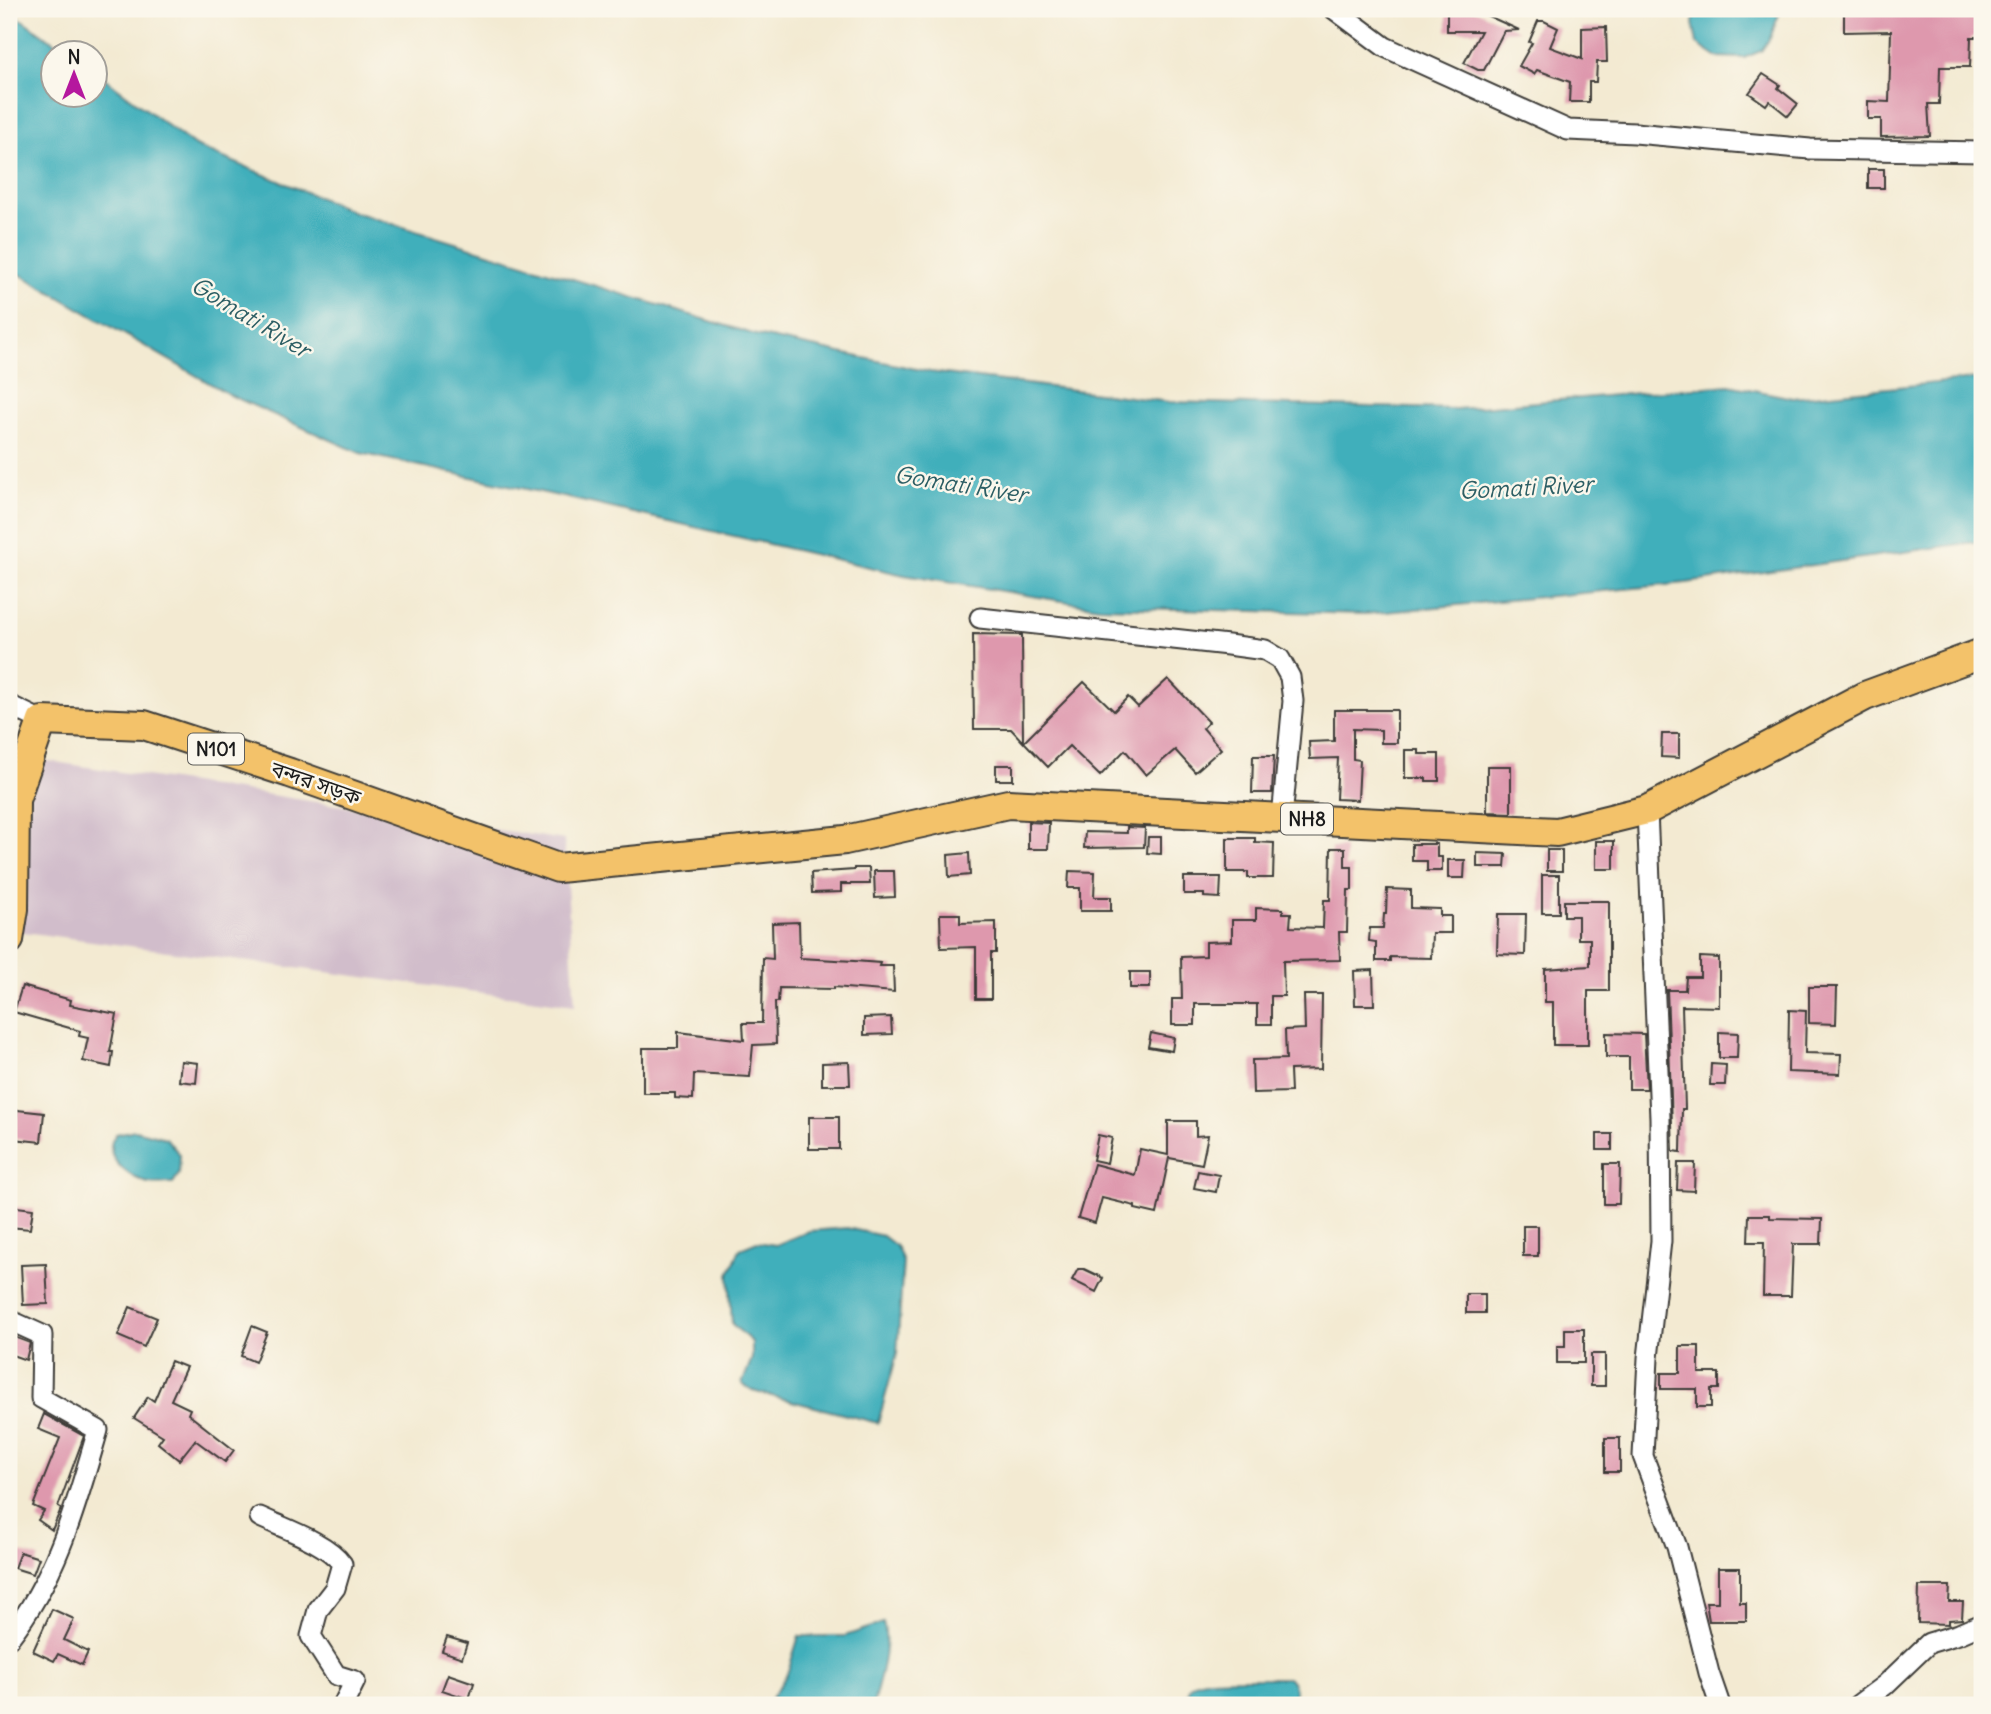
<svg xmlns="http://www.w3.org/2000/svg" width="1991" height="1714" viewBox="0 0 1991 1714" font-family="Delius,'Noto Sans Bengali',sans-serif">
  <rect width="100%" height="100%" fill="#fbf7ec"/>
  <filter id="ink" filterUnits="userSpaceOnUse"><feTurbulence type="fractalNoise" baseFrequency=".0143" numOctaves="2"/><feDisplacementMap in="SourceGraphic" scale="14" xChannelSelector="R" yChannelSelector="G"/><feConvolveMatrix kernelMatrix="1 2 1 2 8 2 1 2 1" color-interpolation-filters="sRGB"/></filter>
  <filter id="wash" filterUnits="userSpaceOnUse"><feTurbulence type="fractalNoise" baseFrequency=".00686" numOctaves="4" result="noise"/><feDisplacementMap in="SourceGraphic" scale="28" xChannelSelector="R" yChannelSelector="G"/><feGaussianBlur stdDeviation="1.57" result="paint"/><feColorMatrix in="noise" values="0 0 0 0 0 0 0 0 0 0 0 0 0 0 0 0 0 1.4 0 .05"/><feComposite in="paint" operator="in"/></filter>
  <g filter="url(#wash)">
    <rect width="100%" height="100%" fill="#f3ead2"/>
    <!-- industrial -->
    <path fill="#d1bdcb" d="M9 755 564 840 575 1005 16 931 9 958Z"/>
    <!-- water -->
    <g fill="#40afbb" stroke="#2e666c" stroke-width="2">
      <path d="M1696 9H1781L1770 38 1761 51 1744 58 1716 57 1697 44 1693 23Z"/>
      <path d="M9 11 68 52H52V94H94L95 71 195 146 354 212 756 335 930 372 1170 402 1456 409 1729 385 1793 398 1982 378V541L1686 583 1365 614 1099 607 904 575 568 498 360 453 232 396 9 268Z"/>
      <path d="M135 1130 166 1138 180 1155 179 1174 173 1183C164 1183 153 1185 145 1182 126 1175 100 1155 116 1134Z"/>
      <path d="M847 1228 883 1236 896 1246 903 1261 897 1354 878 1423 756 1392 742 1384 752 1358V1342L732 1324 729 1274 740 1249 757 1242 776 1245 809 1231Z"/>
      <path d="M883 1623C891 1645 878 1683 873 1705H767L787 1674 799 1636H845Z"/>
      <path d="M1241 1678H1288L1293 1682 1295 1691 1293 1705H1186C1187 1700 1187 1693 1189 1688 1195 1676 1229 1679 1241 1678Z"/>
    </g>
    <g id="blocks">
      <!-- building -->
      <g fill="#de98ad">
        <path d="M1447 9H1473L1519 30 1504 31 1484 70H1478L1464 63 1481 31H1447Z"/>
        <path d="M1844 9H1980V37H1971L1970 67H1940L1939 104H1928L1930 136 1881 137V119H1868V101L1889 102 1891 31 1844 32Z"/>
        <path d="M1538 21H1544L1558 28 1550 47 1582 59V28L1606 27 1607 62H1597L1596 82H1589V102H1569L1570 82 1537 70 1534 74 1519 66 1532 43 1529 42Z"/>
        <path d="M1763 74 1780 85 1778 88 1798 104 1788 116 1769 101 1766 105 1749 93Z"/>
        <rect x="1868" y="169" width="16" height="19"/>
        <path d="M973 634 1022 635 1023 742 1011 729H974Z"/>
        <path d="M1168 679 1209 722 1203 728 1221 749 1195 772 1175 750 1146 775 1125 750 1100 776 1069 746 1048 767 1024 742 1084 682 1114 711 1128 697 1138 707Z"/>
        <path d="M1334 710H1397V743H1381V730L1353 729V759L1360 760 1358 800 1336 799 1338 758 1310 759 1309 742 1334 741Z"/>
        <path d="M1662 734H1679V758L1661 757Z"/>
        <path d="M1405 750H1419V754H1439V781H1426V778H1405Z"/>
        <path d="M1253 756H1274L1272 793H1252Z"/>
        <rect x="996" y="765" width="17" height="15"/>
        <path d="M1487 766H1511V813L1487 812Z"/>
        <path d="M1028 822 1049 823 1048 849H1028Z"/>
        <path d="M1127 827 1145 828 1144 847 1084 848 1085 832 1127 833Z"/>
        <path d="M1148 837H1161V854L1147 853Z"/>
        <path d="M1227 838H1255V842L1274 843 1273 878H1248V872H1227Z"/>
        <rect x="1596" y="841" width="18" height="28"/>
        <path d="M1412 844H1437V857H1442V871H1427V861H1412Z"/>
        <path d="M1331 848H1345V867H1352V890H1348L1347 932H1339L1340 960 1283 961 1284 996H1271V1024H1257V1004H1195V1025H1172V999H1182L1181 957 1206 956V942L1232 941V920H1256V908L1283 909V913H1291L1290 927 1323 928 1324 900H1330Z"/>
        <rect x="1547" y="850" width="15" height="21"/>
        <path d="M969 853 970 875 949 877 948 855Z"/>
        <path d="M1477 853 1506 854 1505 867H1477Z"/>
        <path d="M1448 860H1465L1464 878H1448Z"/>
        <path d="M854 868H869L870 884H841V892L812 893 811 873 854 870Z"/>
        <path d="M874 871H894L895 897 875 898Z"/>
        <path d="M1069 871 1095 872 1094 897H1111V911H1080V888H1068Z"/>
        <rect x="1542" y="875" width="17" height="38"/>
        <path d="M1184 877H1221L1220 898 1204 897V894H1184Z"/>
        <path d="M1387 889 1411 890V908L1440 909V916H1451V933H1432L1431 958 1390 957V961H1376V942L1369 941 1370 928H1383L1384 914H1386Z"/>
        <path d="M1564 901H1609V991H1588V1045H1553V1002H1545V969L1590 966V939H1578V916H1564Z"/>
        <path d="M940 914H960V923L996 922V953H991V999H976V947L941 948Z"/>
        <path d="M1498 914H1526L1525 955 1497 954Z"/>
        <path d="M799 922 800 958 854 961 880 963 879 966H893L894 992 834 987V989L779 988 778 1002H775L776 1044 753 1045 750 1077 694 1074 693 1099 675 1098V1093H643V1048H678V1032L744 1040 743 1023H762L763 958 773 959 772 923Z"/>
        <path d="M1700 957 1719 958V1007L1682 1006 1685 1109H1682L1681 1152 1673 1151 1667 990H1685L1686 977H1700Z"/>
        <path d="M1373 970 1374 1005H1355L1354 971Z"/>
        <rect x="1130" y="972" width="20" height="16"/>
        <path d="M22 986 71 1000 70 1005 117 1014 110 1052H113L111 1067 83 1061 88 1038 79 1036 80 1031 14 1012Z"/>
        <path d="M1809 987H1837L1836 1024 1809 1023Z"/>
        <path d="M1304 995H1322L1321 1069 1290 1070 1291 1092 1253 1093 1252 1060 1286 1059 1285 1030 1305 1029Z"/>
        <path d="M1789 1010 1806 1011 1805 1053 1841 1054 1840 1074 1788 1072Z"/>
        <path d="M891 1017 892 1034 864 1035V1018Z"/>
        <path d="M1719 1032 1738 1033 1737 1058H1719Z"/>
        <path d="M1151 1033 1174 1038 1172 1051 1148 1047Z"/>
        <path d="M1606 1033 1644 1034 1647 1089H1629V1057H1606Z"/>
        <path d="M181 1061 198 1063 196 1083 179 1081Z"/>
        <path d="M849 1062 850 1085H822V1063Z"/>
        <path d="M1711 1064 1726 1065 1725 1085H1710Z"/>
        <path d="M17 1110 44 1113 41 1142 14 1139Z"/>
        <rect x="809" y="1117" width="30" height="32"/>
        <path d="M1168 1121H1196V1136L1208 1135 1202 1164 1169 1158 1157 1214 1135 1209V1206L1102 1198 1095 1223 1078 1218 1094 1164 1135 1175 1140 1149 1168 1155Z"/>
        <rect x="1597" y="1134" width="15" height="16"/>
        <path d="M1098 1135 1112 1138 1107 1163 1093 1160Z"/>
        <path d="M1678 1163H1695L1694 1191 1677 1190Z"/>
        <path d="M1604 1164H1620L1619 1204H1604Z"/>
        <path d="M1198 1171 1219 1175 1216 1192 1194 1188Z"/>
        <path d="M9 1206 33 1209 30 1229 9 1227Z"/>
        <path d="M1749 1215H1770V1218L1822 1219 1821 1244H1793L1791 1296H1763L1764 1242H1748Z"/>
        <rect x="1523" y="1226" width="15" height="30"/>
        <path d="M46 1264 48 1304 23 1305 21 1265Z"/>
        <path d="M1078 1269H1084L1103 1278 1096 1292 1072 1280Z"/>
        <rect x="1466" y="1294" width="19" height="19"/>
        <path d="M130 1307 157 1318 144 1347 118 1336Z"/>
        <path d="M252 1326 267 1332 255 1362 241 1356Z"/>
        <path d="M1565 1329H1584V1363H1557V1346H1565Z"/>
        <path d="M9 1335 30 1343 26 1360 9 1354Z"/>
        <path d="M1680 1346H1699V1373H1719V1389H1711V1407H1697V1389H1661V1373H1680Z"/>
        <rect x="1591" y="1354" width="14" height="32"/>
        <path d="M171 1361 186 1367 171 1400 190 1409 188 1414 234 1450 225 1462 195 1440 179 1460 158 1443 163 1436 134 1418 148 1397 154 1401Z"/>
        <path d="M44 1414 84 1436 58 1507 61 1509 52 1530 38 1520 44 1511 33 1506 60 1438 38 1429Z"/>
        <rect x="1605" y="1438" width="15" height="34"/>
        <path d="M20 1552 39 1558 33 1574 14 1568Z"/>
        <path d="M1718 1568H1740V1603H1746V1621H1709L1706 1602H1718Z"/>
        <path d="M1919 1586H1950L1949 1602H1963L1962 1619 1949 1620V1624L1918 1623Z"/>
        <path d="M52 1609 74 1619 64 1640 88 1652 82 1665 58 1654 54 1661 33 1651Z"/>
        <path d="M447 1637 467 1643 462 1658 442 1651Z"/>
        <path d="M448 1674 474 1683 469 1699 442 1690Z"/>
      </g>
    </g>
  </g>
  <g filter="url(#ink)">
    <use href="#blocks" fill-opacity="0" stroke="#3c3b37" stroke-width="2"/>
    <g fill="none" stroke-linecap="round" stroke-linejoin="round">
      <defs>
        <g id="minor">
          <path d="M1334 9 1385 47 1568 130 1635 133 1810 149 1982 152"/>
          <path d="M980 618 1228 645 1265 650 1280 659 1290 677 1293 701 1282 818"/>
          <path d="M9 705 42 721"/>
          <path d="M1647 810 1660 1118 1661 1241 1648 1358 1643 1456 1677 1547 1709 1673 1720 1705"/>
          <path d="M9 1320 42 1335 41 1398 98 1430C77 1502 57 1578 9 1638"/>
          <path d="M260 1517C283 1528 328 1543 342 1564L335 1588 318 1610 311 1636 336 1675 355 1681 343 1705"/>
          <path d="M1858 1705 1885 1685 1929 1643 1959 1634 1982 1624"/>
        </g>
        <path id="highway" d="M9 940 14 909 15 800 42 721 144 725 290 773 558 868 845 840 1008 804 1557 832 1647 810 1865 696 1982 653"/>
      </defs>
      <!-- minor casing -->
      <use href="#minor" stroke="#3c3b37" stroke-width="23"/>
      <!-- highway casing -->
      <use href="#highway" stroke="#3c3b37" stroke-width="32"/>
      <!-- minor -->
      <use href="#minor" stroke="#fff" stroke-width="19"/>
      <!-- highway -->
      <use href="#highway" stroke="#f3c26a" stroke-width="28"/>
    </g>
  </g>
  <g text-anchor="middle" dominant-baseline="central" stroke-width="5" stroke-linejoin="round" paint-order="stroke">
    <!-- shield labels -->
    <g fill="#fbf7ec" stroke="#5f5e5a" stroke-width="2">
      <rect x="188" y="733.5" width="56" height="31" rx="5"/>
      <rect x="1281" y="803.5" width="52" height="31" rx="5"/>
    </g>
    <g font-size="19" font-weight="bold" fill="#1c1c1c">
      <text x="216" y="749">N101</text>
      <text x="1307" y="819">NH8</text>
    </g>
    <!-- street labels -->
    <g font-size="21" fill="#1c1c1c" stroke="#fbf7ec">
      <text transform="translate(316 783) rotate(19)">বন্দর সড়ক</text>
    </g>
    <!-- water labels -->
    <g font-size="23" font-style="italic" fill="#2c5e64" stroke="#fbf7ec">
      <text transform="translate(251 317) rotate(31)">Gomati River</text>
      <text transform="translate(961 484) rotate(9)">Gomati River</text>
      <text transform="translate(1526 487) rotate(-3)">Gomati River</text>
    </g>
  </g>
  <!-- margin -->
  <rect width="1991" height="1714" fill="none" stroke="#fbf7ec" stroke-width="35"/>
  <!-- north arrow -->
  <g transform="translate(74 74)"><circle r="33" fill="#fbf7ec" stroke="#a29f99" stroke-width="2"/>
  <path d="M0-5L12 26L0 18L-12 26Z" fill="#b5179e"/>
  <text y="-10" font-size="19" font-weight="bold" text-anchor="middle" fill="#1c1c1c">N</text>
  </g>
</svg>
